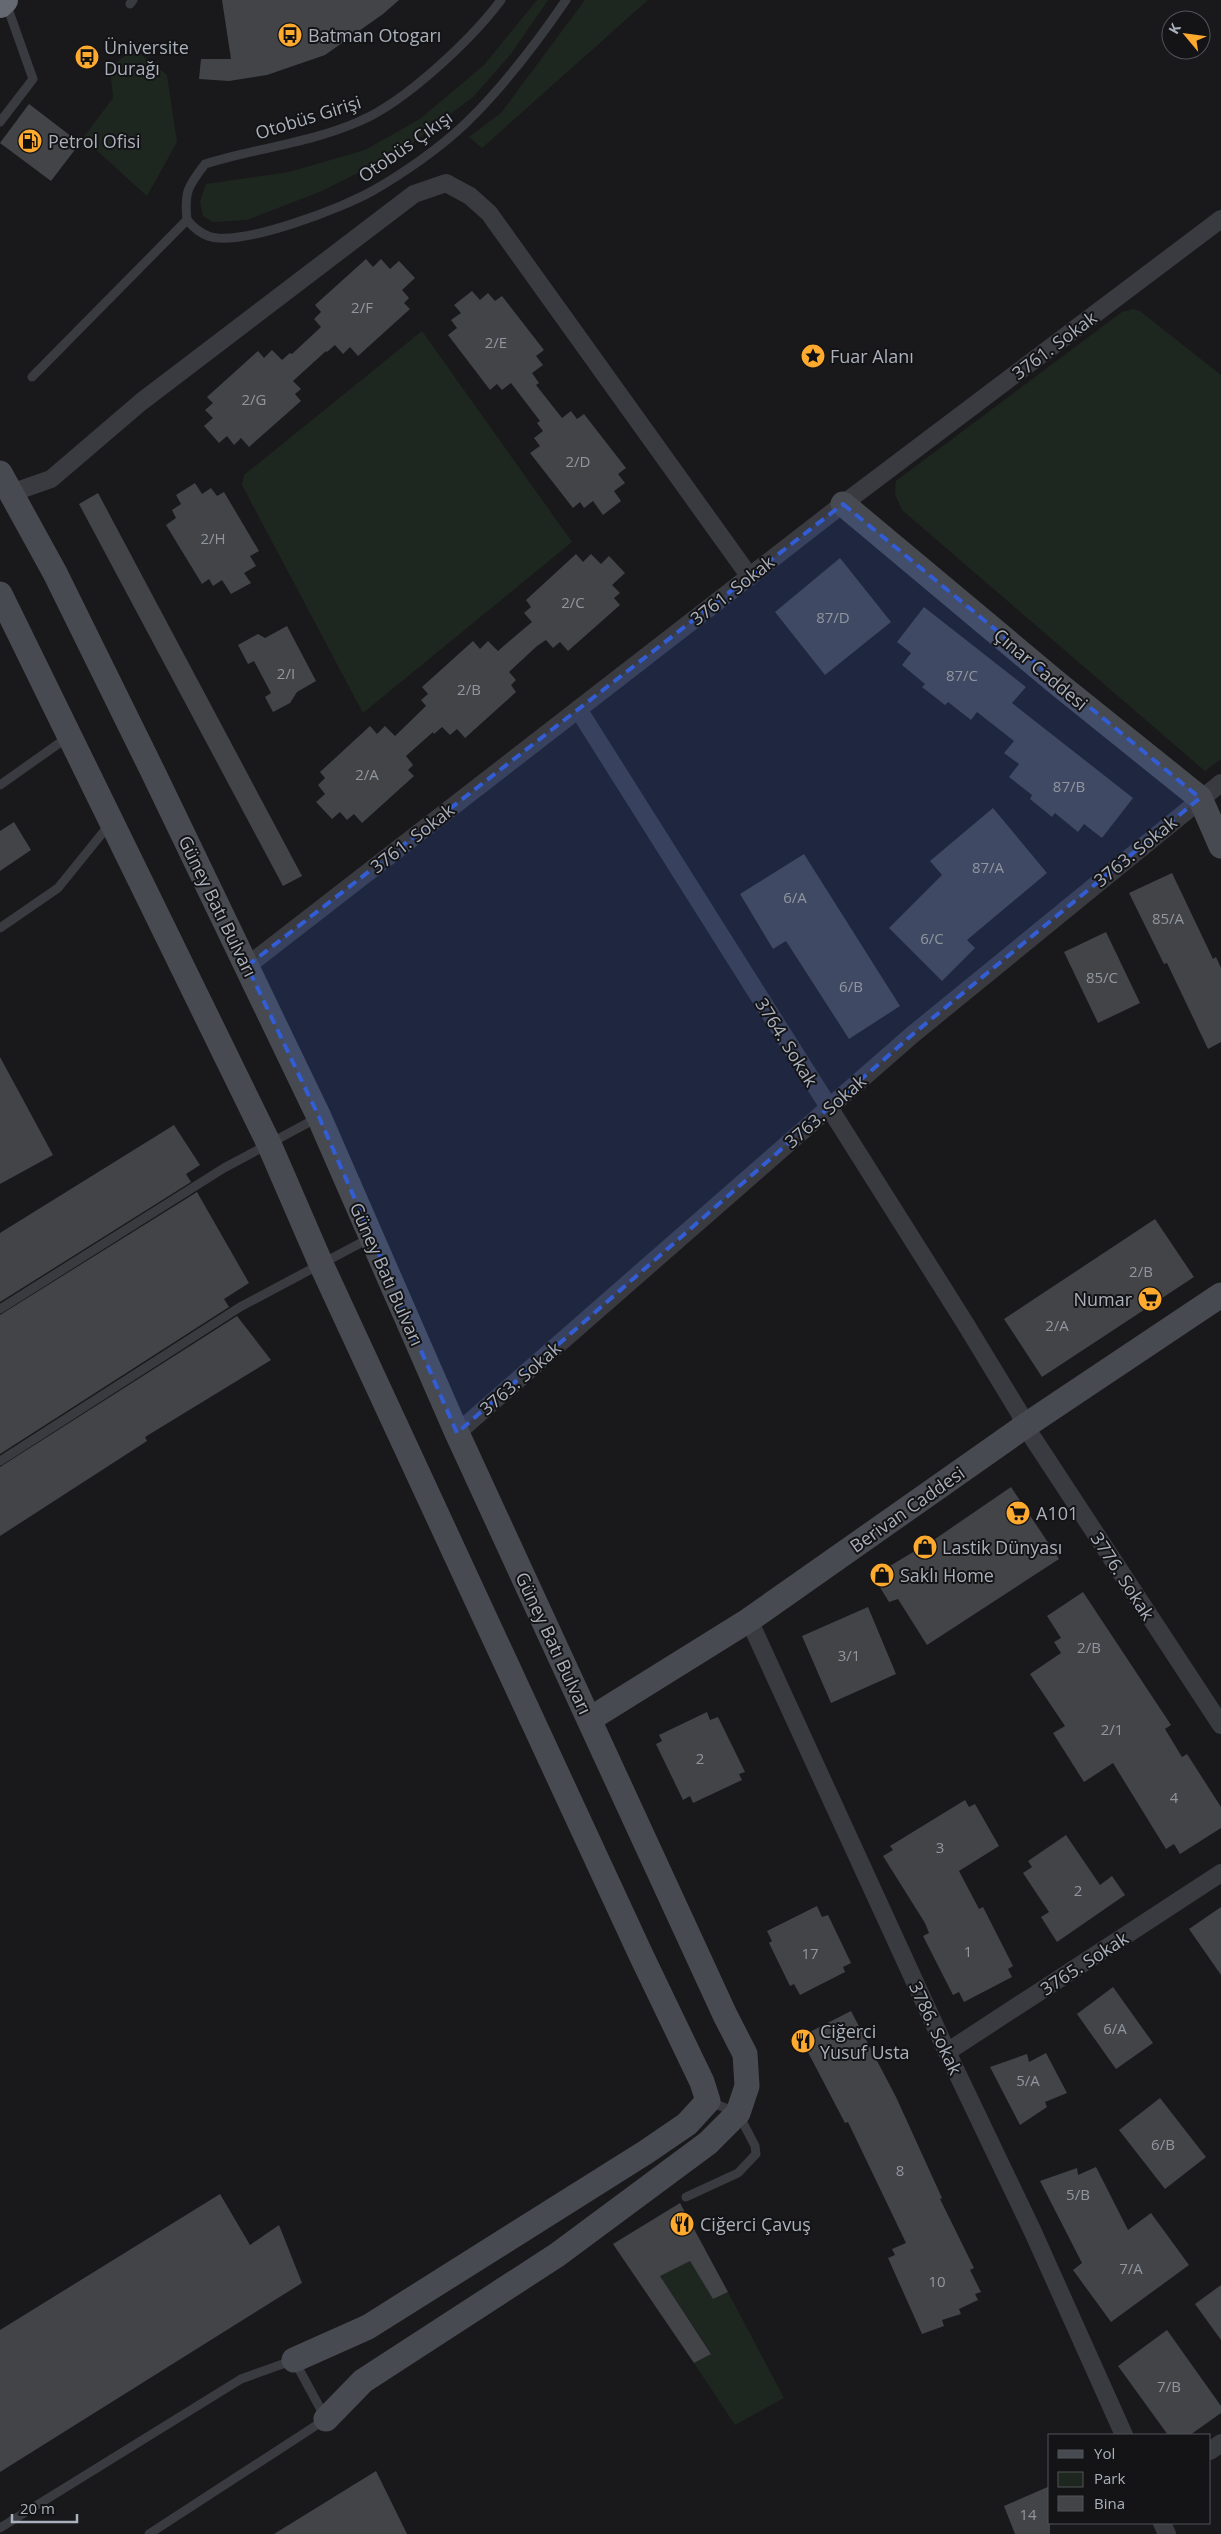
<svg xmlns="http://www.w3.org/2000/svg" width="1221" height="2534" viewBox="0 0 1221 2534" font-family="'Open Sans',sans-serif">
  <rect width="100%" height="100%" fill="#19191b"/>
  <!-- green -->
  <g fill="#1e271f">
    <path d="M537 0H548L511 54 473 97 403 150 322 191 247 220 213 222 203 216 200 202 206 184 289 172 365 150 420 119 484 65Z"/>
    <path d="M585 0H648L482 148 469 137 501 113Z"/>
    <path d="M134 49 167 75 177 142 147 196 83 138 113 98 110 67Z"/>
    <path d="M1133 309 1140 311 1221 375V759L1205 771 902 510 895 494 896 481 1122 312Z"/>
    <path d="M422 331 572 542 363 713 242 485 244 475Z"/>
    <path d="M690 2261 713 2299 728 2292 784 2398 735 2425 694 2363 711 2353 656 2270 677 2267Z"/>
  </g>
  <!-- building -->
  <g fill="#434448">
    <path d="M222 0H399L383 14 325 55 267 75 229 81 199 79 201 59H231Z"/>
    <path d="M29 104 80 143 51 181 0 143Z"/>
    <path d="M366 259 373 267 381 259 390 269 399 261 415 278 402 290 409 298 404 303 410 309 358 356 350 347 343 354 335 345 327 352 326 351 293 381 301 389 295 394 301 401 249 447 241 438 234 445 227 436 219 443 204 426 213 418 205 410 213 403 207 397 258 351 264 358 272 350 282 360 290 353 292 354 321 327 314 319 321 312 315 305Z"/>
    <path d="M472 291 480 300 488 293 495 301 502 296 544 350 536 356 543 365 532 373 539 383 536 385 562 418 571 411 577 419 584 414 626 468 618 474 625 483 614 491 621 501 603 515 593 501 584 508 580 502 573 508 530 453 540 446 534 438 543 431 537 423 540 421 511 383 502 390 497 384 490 390 448 335 457 328 451 320 461 313 454 305Z"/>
    <path d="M195 483 202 494 211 488 217 496 224 492 259 551 250 556 256 566 244 573 251 583 231 594 222 580 213 586 209 579 202 584 166 525 176 518 172 510 181 504 176 495Z"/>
    <path d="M98 493 302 876 283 886 79 504Z"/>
    <path d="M576 554 583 562 591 554 601 564 609 556 625 573 612 585 620 593 614 598 620 605 568 651 560 642 553 648 546 640 537 646 509 672 516 680 511 685 516 692 465 738 457 729 450 735 442 727 434 734 433 732 406 756 413 765 408 770 414 776 362 823 354 814 347 820 340 812 332 819 316 802 325 794 318 785 325 778 320 772 370 726 377 734 385 726 395 736 426 706 421 700 428 694 422 687 473 641 480 649 488 641 498 651 506 644 532 622 524 613 531 607 526 600Z"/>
    <path d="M840 558 891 622 825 675 775 612Z"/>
    <path d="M924 607 1026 687 1012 703 1133 798 1102 838 1084 824 1078 832 1055 813 1052 817 1030 799 1032 795 1009 777 1019 764 1004 753 1014 741 977 712 971 720 948 702 945 705 922 687 925 684 902 665 911 653 897 642Z"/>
    <path d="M287 626 316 681 297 692 290 703 273 712 265 697 271 693 254 661 248 664 238 645 258 634 265 638Z"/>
    <path d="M993 808 1047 873 967 940 975 948 942 981 889 928 942 875 930 861Z"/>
    <path d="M14 822 31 850 0 871V831Z"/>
    <path d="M804 854 900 1006 849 1039 786 941 773 949 740 894Z"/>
    <path d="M1172 873 1213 959 1216 957 1221 968V1042L1208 1049 1167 963 1164 964 1129 893Z"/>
    <path d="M1106 932 1140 1003 1098 1023 1064 952Z"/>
    <path d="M0 1057 53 1155 0 1184Z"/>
    <path d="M174 1125 200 1165 186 1174 191 1182 0 1302V1233Z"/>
    <path d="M197 1192 249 1283 224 1299 229 1307 0 1454V1315Z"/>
    <path d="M1155 1219 1194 1277 1042 1377 1004 1319Z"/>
    <path d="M237 1316 271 1360 145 1437 147 1441 0 1536V1467Z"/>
    <path d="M1011 1487 1059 1559 927 1645 898 1599 889 1602 873 1576 935 1539Z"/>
    <path d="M1083 1592 1171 1725 1165 1729 1182 1757 1187 1754 1221 1807V1828L1180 1854 1174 1844 1166 1849 1113 1763 1084 1782 1053 1733 1065 1726 1030 1674 1061 1653 1054 1642 1061 1638 1047 1616Z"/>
    <path d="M868 1607 896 1674 831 1703 802 1636Z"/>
    <path d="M707 1712 710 1720 718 1717 745 1772 739 1774 742 1780 693 1803 690 1796 683 1800 656 1744 662 1741 659 1735Z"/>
    <path d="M965 1800 969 1807 975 1804 999 1846 959 1871 979 1909 983 1907 1013 1966 1008 1969 1012 1977 964 2002 959 1992 953 1995 923 1936 929 1933 925 1923 883 1856 893 1850 890 1846Z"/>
    <path d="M1066 1835 1100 1885 1112 1876 1125 1895 1057 1942 1041 1917 1049 1912 1023 1873 1032 1867 1028 1861Z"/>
    <path d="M817 1906 822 1917 828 1915 851 1963 843 1967 845 1972 800 1995 794 1984 790 1986 769 1943 772 1941 767 1931Z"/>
    <path d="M1221 1907V1975L1189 1929Z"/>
    <path d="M1113 1987 1153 2043 1116 2069 1077 2014Z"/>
    <path d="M851 2011 896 2097 942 2198 940 2199 974 2268 970 2270 981 2292 975 2294 978 2300 959 2309 961 2314 942 2320 944 2326 922 2334 888 2258 895 2255 892 2249 906 2243 848 2122 845 2123 800 2037Z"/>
    <path d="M1046 2053 1067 2093 1045 2102 1047 2107 1020 2125 990 2067 1027 2054 1029 2062Z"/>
    <path d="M1160 2098 1206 2157 1165 2189 1119 2130Z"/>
    <path d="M1096 2167 1128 2230 1151 2213 1189 2265 1111 2322 1073 2270 1082 2263 1040 2181 1077 2168 1078 2175Z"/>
    <path d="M220 2194 250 2245 279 2225 302 2283 0 2472V2330Z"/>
    <path d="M680 2203 728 2292 713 2299 690 2261 660 2276 711 2354 694 2363 613 2244Z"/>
    <path d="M1221 2285V2340L1195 2304Z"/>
    <path d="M1167 2330 1221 2406V2413L1190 2435H1168L1118 2366Z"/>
    <path d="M376 2471 407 2534H274Z"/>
    <path d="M1050 2486V2534H1015L1004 2506Z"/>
  </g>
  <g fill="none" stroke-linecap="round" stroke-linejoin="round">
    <!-- lane -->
    <g stroke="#3a3b41" stroke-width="9">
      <path d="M130 4 133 0"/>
      <path d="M0 122 33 79 6 3"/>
      <path d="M187 220C193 227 200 233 208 236 240 248 345 207 374 190 404 173 441 147 466 123 504 86 536 44 566 0"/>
      <path d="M187 220C184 192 188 186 205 164 256 148 311 143 360 121 405 102 471 40 501 0"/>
      <path d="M32 377 187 220"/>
      <path d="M0 785 68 737"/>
      <path d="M0 928 58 888 109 825"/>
      <path d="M0 1309 224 1168 317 1118"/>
      <path d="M0 1461 240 1307 370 1238"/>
      <path d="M686 2197 738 2173 756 2154 755 2146 738 2113 708 2101"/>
      <path d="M0 2528 241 2379 294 2360 326 2419 149 2534"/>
    </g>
    <!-- street -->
    <g stroke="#3a3b41" stroke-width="18">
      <path d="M11 493 51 479 141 402 414 194 446 183 470 196 489 213 750 577"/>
      <path d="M578 709 965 1323 1019 1412 1025 1426 1221 1725"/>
      <path d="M247 966 843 504 1221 219"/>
      <path d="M457 1433 912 1035 1221 783"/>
      <path d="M749 1620 947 2052 1033 2232 1124 2435"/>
      <path d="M947 2052 1221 1873"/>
      <path d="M1210 2451 1221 2443"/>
      <path d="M1162 2523 1167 2534"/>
    </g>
    <!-- secondary -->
    <g stroke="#474a51" stroke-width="25">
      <path d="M0 473 55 573 153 772 319 1117 457 1433 725 2015 745 2054 747 2086 738 2113 708 2143 557 2255 363 2381 326 2419"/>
      <path d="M843 504 1057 683 1200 798 1221 846"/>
      <path d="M0 594 269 1144 321 1264 641 1955 702 2082 708 2101 687 2124 646 2152 368 2327 294 2360"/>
      <path d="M590 1719 749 1620 1025 1426 1221 1295"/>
    </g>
    <!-- highway -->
    <path stroke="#656972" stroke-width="28" d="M0 4 4 0"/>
  </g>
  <!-- marked area -->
  <path fill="#325dd4" fill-opacity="0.2" stroke="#325dd4" stroke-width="4" stroke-dasharray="10 6" stroke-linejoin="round" d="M843 504 1200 798 912 1035 457 1433 319 1117 247 966Z"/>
  <!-- icons -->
  <defs>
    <symbol id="bus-disc" viewBox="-11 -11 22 22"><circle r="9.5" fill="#feaa2e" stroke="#141416"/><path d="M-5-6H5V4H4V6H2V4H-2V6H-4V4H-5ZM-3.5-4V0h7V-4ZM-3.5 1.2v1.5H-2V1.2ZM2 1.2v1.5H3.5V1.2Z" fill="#111"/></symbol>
    <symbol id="fuel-disc" viewBox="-11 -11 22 22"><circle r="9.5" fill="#feaa2e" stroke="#141416"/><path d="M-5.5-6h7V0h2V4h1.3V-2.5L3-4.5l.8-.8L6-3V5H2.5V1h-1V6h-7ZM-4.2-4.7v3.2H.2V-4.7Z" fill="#111"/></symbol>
    <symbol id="sight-disc" viewBox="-11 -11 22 22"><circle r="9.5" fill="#feaa2e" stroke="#141416"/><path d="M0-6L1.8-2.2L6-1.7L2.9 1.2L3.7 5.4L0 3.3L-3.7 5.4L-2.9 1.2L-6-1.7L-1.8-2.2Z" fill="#111"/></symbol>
    <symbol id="supermarket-disc" viewBox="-11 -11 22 22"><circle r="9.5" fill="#feaa2e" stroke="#141416"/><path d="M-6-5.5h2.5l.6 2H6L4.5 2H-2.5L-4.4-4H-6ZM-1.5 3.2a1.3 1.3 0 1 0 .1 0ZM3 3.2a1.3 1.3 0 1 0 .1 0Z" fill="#111"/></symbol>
    <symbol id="shop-disc" viewBox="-11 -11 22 22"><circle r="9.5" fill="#feaa2e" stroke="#141416"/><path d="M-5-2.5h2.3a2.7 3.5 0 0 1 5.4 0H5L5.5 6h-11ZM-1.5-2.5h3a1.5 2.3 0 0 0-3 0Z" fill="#111"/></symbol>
    <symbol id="restaurant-disc" viewBox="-11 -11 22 22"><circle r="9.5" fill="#feaa2e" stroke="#141416"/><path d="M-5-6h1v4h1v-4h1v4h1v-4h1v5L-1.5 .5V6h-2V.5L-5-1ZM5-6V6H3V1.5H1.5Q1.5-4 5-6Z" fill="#111"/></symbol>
  </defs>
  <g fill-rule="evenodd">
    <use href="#bus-disc" x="276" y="21" width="28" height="28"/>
    <use href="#bus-disc" x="73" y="43" width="28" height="28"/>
    <use href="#fuel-disc" x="16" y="127" width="28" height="28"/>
    <use href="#sight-disc" x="799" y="342" width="28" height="28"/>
    <use href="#supermarket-disc" x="1136" y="1285" width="28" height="28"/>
    <use href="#supermarket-disc" x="1004" y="1499" width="28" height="28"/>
    <use href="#shop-disc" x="911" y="1533" width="28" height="28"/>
    <use href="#shop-disc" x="868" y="1561" width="28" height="28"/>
    <use href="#restaurant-disc" x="789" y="2027" width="28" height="28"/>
    <use href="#restaurant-disc" x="668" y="2210" width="28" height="28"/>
  </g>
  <g text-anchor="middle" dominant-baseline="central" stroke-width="4" stroke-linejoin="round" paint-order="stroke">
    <!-- number labels -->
    <g font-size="15" fill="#90969f">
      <text x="362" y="307">2/F</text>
      <text x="496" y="342">2/E</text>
      <text x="254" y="399">2/G</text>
      <text x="578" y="461">2/D</text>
      <text x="213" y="538">2/H</text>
      <text x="573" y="602">2/C</text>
      <text x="833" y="617">87/D</text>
      <text x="286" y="673">2/I</text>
      <text x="962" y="675">87/C</text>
      <text x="469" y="689">2/B</text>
      <text x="367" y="774">2/A</text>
      <text x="1069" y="786">87/B</text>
      <text x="988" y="867">87/A</text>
      <text x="795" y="897">6/A</text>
      <text x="1168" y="918">85/A</text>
      <text x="932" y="938">6/C</text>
      <text x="1102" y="977">85/C</text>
      <text x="851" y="986">6/B</text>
      <text x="1141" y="1271">2/B</text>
      <text x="1057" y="1325">2/A</text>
      <text x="1089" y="1647">2/B</text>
      <text x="849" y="1655">3/1</text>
      <text x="1112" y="1729">2/1</text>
      <text x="700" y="1758">2</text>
      <text x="1174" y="1797">4</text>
      <text x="940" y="1847">3</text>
      <text x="1078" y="1890">2</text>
      <text x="968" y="1951">1</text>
      <text x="810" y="1953">17</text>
      <text x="1115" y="2028">6/A</text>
      <text x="1028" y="2080">5/A</text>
      <text x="1163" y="2144">6/B</text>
      <text x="900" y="2170">8</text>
      <text x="1078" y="2194">5/B</text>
      <text x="1131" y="2268">7/A</text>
      <text x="937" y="2281">10</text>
      <text x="1169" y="2386">7/B</text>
      <text x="1028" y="2514">14</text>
    </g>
    <!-- poi labels -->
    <g font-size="18" fill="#aab1bc" stroke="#141416" text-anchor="start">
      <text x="308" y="35">Batman Otogarı</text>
      <text x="104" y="47">Üniversite<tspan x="104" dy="21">Durağı</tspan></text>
      <text x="48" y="141">Petrol Ofisi</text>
      <text x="830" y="356">Fuar Alanı</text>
      <text x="1132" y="1299" text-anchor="end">Numar</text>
      <text x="1036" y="1513">A101</text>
      <text x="942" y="1547">Lastik Dünyası</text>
      <text x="900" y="1575">Saklı Home</text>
      <text x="820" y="2031">Ciğerci<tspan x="820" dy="21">Yusuf Usta</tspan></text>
      <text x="700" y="2224">Ciğerci Çavuş</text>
    </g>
    <!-- street labels -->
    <g font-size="18" fill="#aab1bc" stroke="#141416">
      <text transform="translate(308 117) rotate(-17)">Otobüs Girişi</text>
      <text transform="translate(405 146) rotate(-35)">Otobüs Çıkışı</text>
      <text transform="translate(1054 345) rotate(-37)">3761. Sokak</text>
      <text transform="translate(732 590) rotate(-38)">3761. Sokak</text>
      <text transform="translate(1041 669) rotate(40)">Çınar Caddesi</text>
      <text transform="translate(412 838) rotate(-38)">3761. Sokak</text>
      <text transform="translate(1135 851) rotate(-39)">3763. Sokak</text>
      <text transform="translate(218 906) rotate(64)">Güney Batı Bulvarı</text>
      <text transform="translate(787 1042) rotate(58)">3764. Sokak</text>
      <text transform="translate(825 1111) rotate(-41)">3763. Sokak</text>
      <text transform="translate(387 1274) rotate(66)">Güney Batı Bulvarı</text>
      <text transform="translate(520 1378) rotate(-41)">3763. Sokak</text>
      <text transform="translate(907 1509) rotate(-35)">Berivan Caddesi</text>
      <text transform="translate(1123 1576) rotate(57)">3776. Sokak</text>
      <text transform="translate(554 1643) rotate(65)">Güney Batı Bulvarı</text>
      <text transform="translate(1084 1963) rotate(-33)">3765. Sokak</text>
      <text transform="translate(936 2028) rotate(65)">3786. Sokak</text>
    </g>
  </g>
  <!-- legend -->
  <rect x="1048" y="2434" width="162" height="90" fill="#141416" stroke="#505358"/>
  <rect x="1058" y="2450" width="25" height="8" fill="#474a51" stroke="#505358"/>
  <text x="1094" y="2459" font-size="15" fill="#aab1bc">Yol</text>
  <rect x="1058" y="2472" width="25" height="15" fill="#1e271f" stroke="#505358"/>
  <text x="1094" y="2484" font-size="15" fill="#aab1bc">Park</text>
  <rect x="1058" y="2496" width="25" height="15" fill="#434448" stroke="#505358"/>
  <text x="1094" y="2509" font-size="15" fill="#aab1bc">Bina</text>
  <!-- north arrow -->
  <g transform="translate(1186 35) rotate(299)"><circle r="24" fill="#141416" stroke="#505358"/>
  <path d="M0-4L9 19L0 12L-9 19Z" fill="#feaa2e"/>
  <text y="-8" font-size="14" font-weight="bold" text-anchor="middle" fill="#aab1bc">K</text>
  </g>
  <!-- scale -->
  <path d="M12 2514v8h65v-8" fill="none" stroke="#aab1bc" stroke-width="2.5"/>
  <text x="20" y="2514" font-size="15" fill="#aab1bc" stroke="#141416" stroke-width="4" paint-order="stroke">20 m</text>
</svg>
